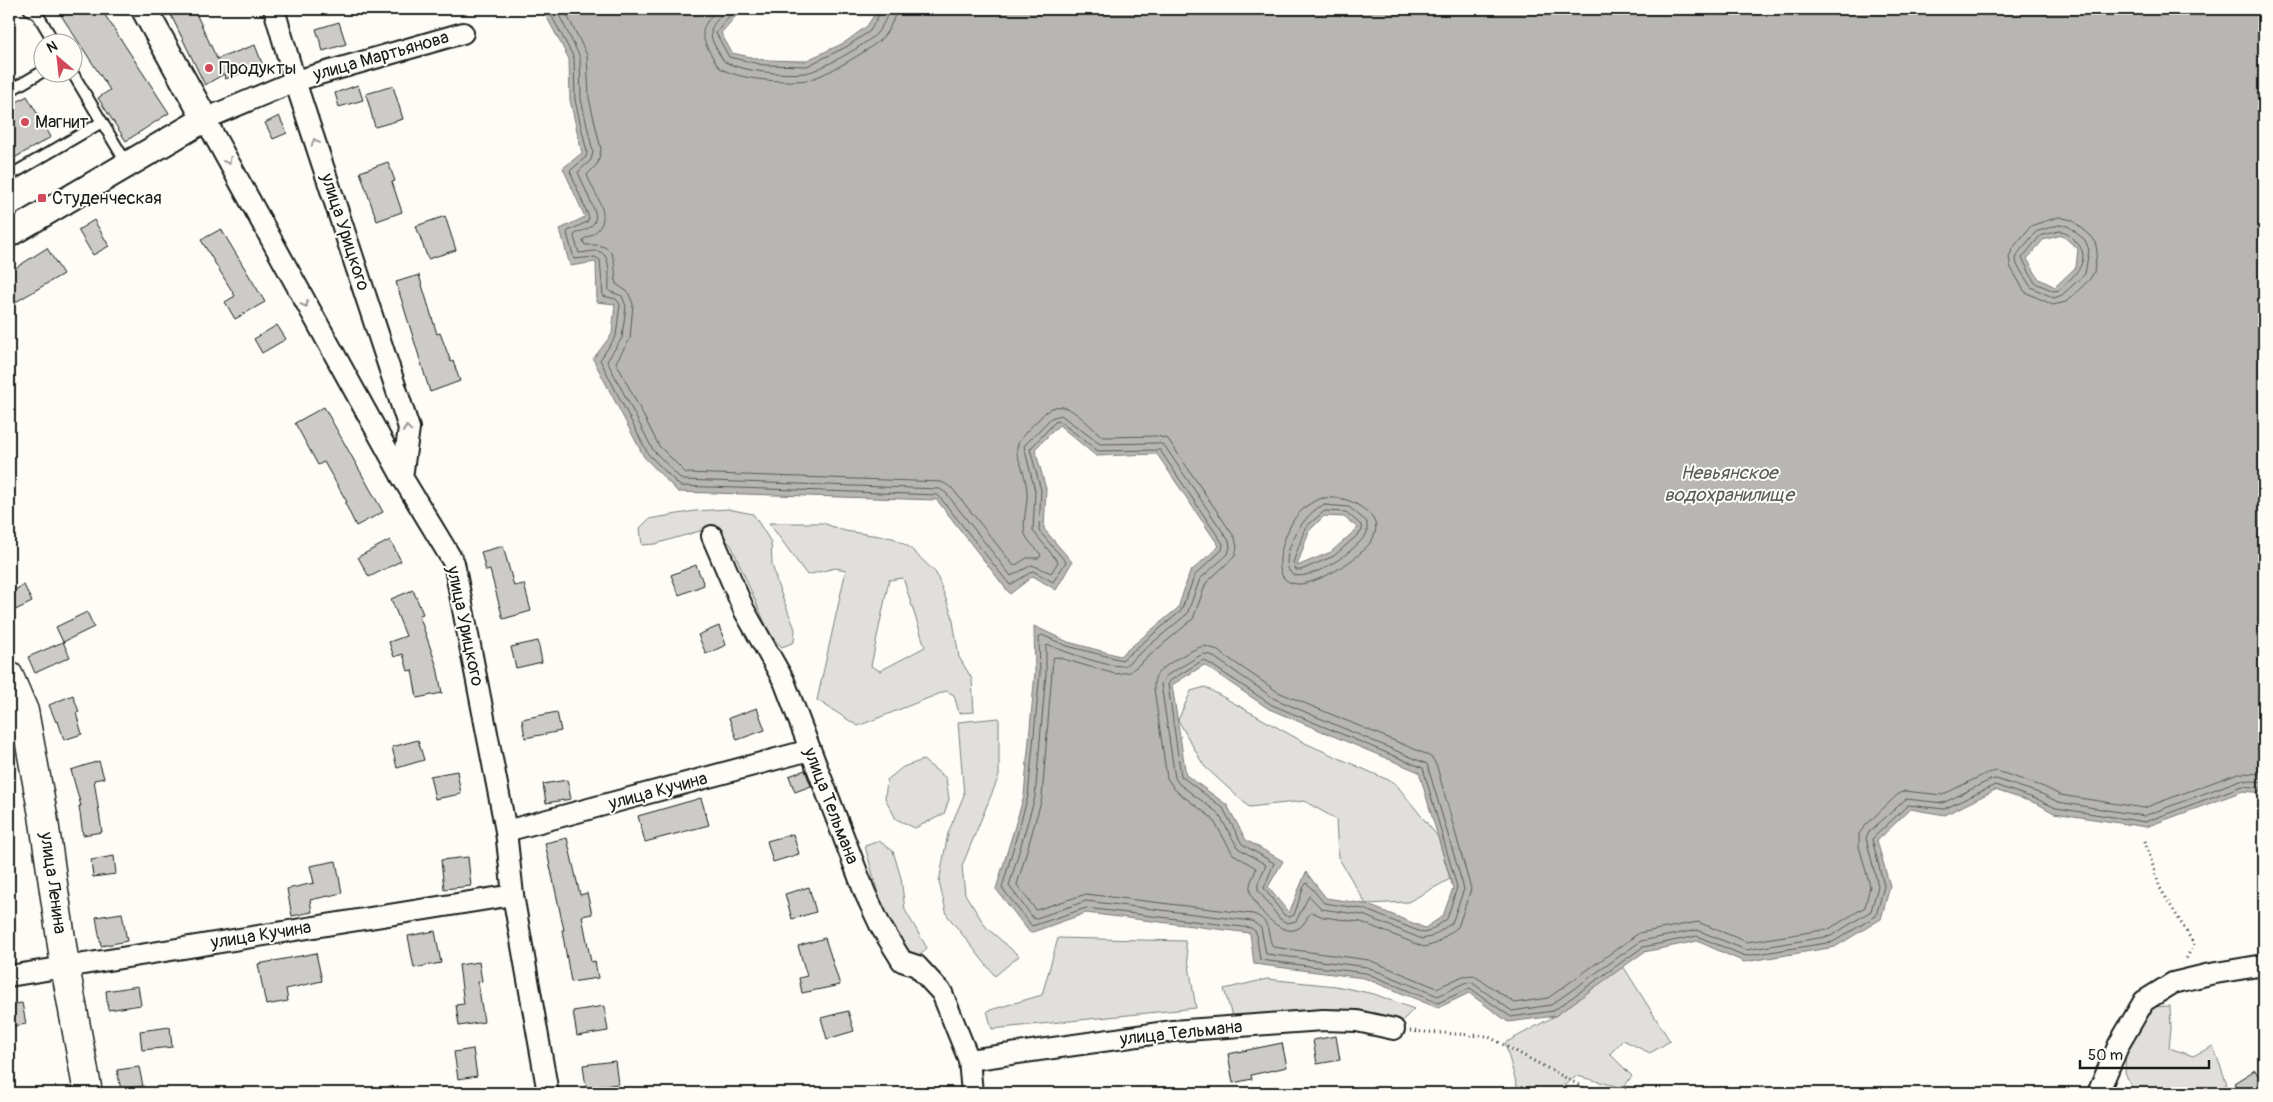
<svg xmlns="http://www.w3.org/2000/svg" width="2273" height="1102" viewBox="0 0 2273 1102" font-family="Pangolin,sans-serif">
  <rect width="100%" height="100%" fill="#fdfcf7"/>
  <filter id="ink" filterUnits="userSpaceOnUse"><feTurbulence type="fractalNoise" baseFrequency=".02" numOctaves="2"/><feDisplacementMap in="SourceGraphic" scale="10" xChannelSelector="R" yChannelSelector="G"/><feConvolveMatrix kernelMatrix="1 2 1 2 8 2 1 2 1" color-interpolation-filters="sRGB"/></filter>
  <g filter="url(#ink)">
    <!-- green -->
    <g fill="#e0dfdb" stroke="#7e7e7c" fill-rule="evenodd">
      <path d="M728 509 753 514 771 542 772 564 778 586 795 629 794 642 782 647 771 637 731 545 717 532 703 530 655 544 642 545 640 528 649 519 695 511Z"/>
      <path d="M769 523H823L845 531 893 538 909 547 936 573 952 615 959 657 972 679 974 712 959 713 954 695 946 691 858 726 817 700 846 570 835 568 807 575ZM903 578 925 647 880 671 871 666 889 580Z"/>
      <path d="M1205 687 1307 744 1395 783 1438 837 1450 879 1408 902 1366 904 1338 857 1336 819 1304 801 1249 807 1204 766 1178 720 1191 691Z"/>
      <path d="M999 718V776L962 866 965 894 986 927 1019 956 995 976 947 915 939 882 948 833 964 795 958 722Z"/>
      <path d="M923 760 946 778 949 799 944 814 915 828 896 819 885 798 887 780 903 767Z"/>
      <path d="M879 841 893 851 901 878 905 910 927 948 914 963 883 912 865 846Z"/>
      <path d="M1058 938 1185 941 1196 1008 992 1029 987 1011 1042 995Z"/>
      <path d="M1623 966 1670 1041 1650 1053 1623 1040 1610 1054 1632 1076 1623 1088 1577 1076C1551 1095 1548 1100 1517 1086L1505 1043 1555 1016Z"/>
      <path d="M1267 979 1336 986 1374 994 1414 1009 1402 1021 1338 1009 1232 1016 1224 989Z"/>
      <path d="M2170 1006 2171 1029 2169 1048 2193 1056 2213 1046 2227 1084 2209 1093H2134L2125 1072 2126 1041 2149 1007Z"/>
    </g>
    <!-- water -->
    <path fill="#b7b6b2" stroke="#797876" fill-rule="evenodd" d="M537 9H742L721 33 732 53 764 60 805 61 844 43 867 26 878 9H2264V793L2243 791 2146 827 2054 813 2038 804 1995 790 1945 815 1910 809 1877 841 1890 886 1881 919 1835 947 1744 962 1697 941 1644 952 1555 1016 1508 1022 1469 993 1438 1008 1364 978 1254 964 1250 933 1086 913 1030 933 996 889 1024 796 1035 672 1034 626 1068 642 1120 656 1178 608 1190 572 1219 546 1157 454 1096 456 1059 425 1035 449 1046 489 1044 529 1072 562 1056 590 1033 576 1010 594 937 500 678 492 644 457 593 359 612 334 615 304 597 302 596 262 570 266 560 229 585 217 563 168 582 153 570 100 569 59 544 12ZM2062 235 2078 249 2076 267 2055 287 2039 279 2027 259 2043 240ZM1324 516 1344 517 1358 528 1331 552 1297 566 1309 531ZM1204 665 1269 709 1419 772 1453 888 1443 916 1425 928 1366 904 1326 898 1306 872 1289 913 1268 887 1283 861 1246 840 1227 805 1186 775 1172 685Z"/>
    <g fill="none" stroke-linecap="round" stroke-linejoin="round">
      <!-- shore -->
      <g stroke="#5a5a58" stroke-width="1">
        <path d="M548 9 574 58 575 100 587 152 586 157 570 171 589 218 587 222 568 231 567 233 574 259 595 257 600 260 603 296 616 299 620 304 616 336 600 360 648 454 680 486 938 495 1010 585 1033 571 1053 582 1066 562 1039 531 1041 490 1030 449 1055 422 1059 421 1098 451 1160 450 1223 544 1222 550 1195 575 1181 611 1122 660 1067 646 1042 635 1039 637 1040 673 1028 796 1002 888 1032 926 1086 908 1251 928 1256 932 1260 960 1366 973 1438 1003 1470 988 1511 1017 1553 1011 1643 947 1697 936 1745 956 1833 942 1876 916 1884 886 1872 839 1908 805 1944 809 1995 785 2039 800 2056 808 2145 822 2242 786 2264 788"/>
        <path d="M556 9 580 57 581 99 593 152 591 160 578 172 595 212C598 227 586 229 575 234L574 237 579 253C584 253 590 251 596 251 613 252 608 279 609 291L622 296 626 306 622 338 607 361 653 450 682 480 940 489 946 493 1011 576 1032 565 1051 573 1058 562 1033 531 1035 491 1024 446 1051 418 1061 415 1100 444 1157 443 1164 445 1229 541 1230 547 1228 554 1200 579 1187 614 1126 665C1113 670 1063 651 1049 645L1046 646V673L1035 797 1009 886 1034 919 1086 901 1252 921 1261 928 1266 954 1367 967 1438 996 1464 983 1471 982 1512 1011 1551 1005 1641 941 1697 930 1746 950 1831 936 1871 911 1878 886 1866 838 1869 832 1906 799 1943 803 1990 780 1996 779 2042 794 2058 802 2144 816 2240 780 2264 782"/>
        <path d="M564 9 587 55 589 98 601 149 598 163 587 175C597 200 619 223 584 239L583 241 585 245C617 243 614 258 616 284L628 292 633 304 630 339 616 362 659 446 686 473 942 482 952 488 1014 566 1027 558H1039L1041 555C1036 548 1028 542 1025 534 1022 520 1028 505 1027 492 1023 448 1000 456 1040 418 1046 411 1053 405 1063 407 1077 410 1091 428 1103 437L1157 436 1168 439 1235 538 1237 547 1235 556 1206 583 1193 619 1130 672 1115 674 1056 657 1053 658 1042 798 1017 885 1036 910 1086 894 1253 914C1272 920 1266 934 1273 947L1369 960 1437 988 1463 976 1473 975 1515 1003 1548 998 1639 933 1698 922 1747 942 1829 929 1865 907 1870 886 1859 846V834L1864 827 1896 796 1904 791 1942 795 1987 773 1997 771 2044 787 2060 795 2144 808 2238 773 2264 774"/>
        <path d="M717 9C703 26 698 30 709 51 713 57 715 63 720 68 739 80 785 83 807 80 822 78 870 50 881 39 888 32 895 19 896 9"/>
        <path d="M727 9C714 24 705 28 716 48 719 53 721 58 725 62 744 72 784 75 805 73 818 72 869 43 877 33 882 27 888 17 888 9"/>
        <path d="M735 9 716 33 729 57 764 65 807 66 846 47 870 31 882 9"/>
        <path d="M2059 217 2072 220 2090 235 2095 241 2097 251 2094 272 2090 279 2066 302 2053 305 2025 292 2011 268 2009 258 2012 249 2031 226Z"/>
        <path d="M2059 225 2068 226 2085 240 2089 250 2085 274 2062 295 2054 298 2031 287 2017 265 2016 259 2019 252 2036 232Z"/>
        <path d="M2060 231C2066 231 2069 235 2073 239 2096 258 2074 276 2059 290L2054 291 2035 283 2022 258 2040 236Z"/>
        <path d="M1323 498C1340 497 1351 499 1365 510 1372 516 1378 523 1375 533 1371 553 1318 585 1298 584 1266 583 1284 536 1293 521 1299 511 1312 500 1323 498Z"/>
        <path d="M1325 505 1349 507 1367 522V533C1357 550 1313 581 1293 575 1274 562 1305 508 1325 505Z"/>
        <path d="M1325 511 1346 512 1361 525 1362 531 1334 556 1301 570H1296L1293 563 1305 528Z"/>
        <path d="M1204 646 1215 649 1278 692 1426 754 1433 759 1437 767 1471 889 1458 927 1435 944 1424 947 1361 922 1323 917 1312 912C1306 916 1306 925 1297 929 1280 937 1252 905 1250 890 1249 881 1255 875 1256 868L1233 854 1212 818 1175 790 1167 778 1154 689C1154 683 1154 678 1158 673 1165 665 1193 648 1204 646Z"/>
        <path d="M1203 654 1211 655 1275 699 1427 764 1464 889 1452 923 1431 937 1422 939 1363 915 1322 909 1309 896 1296 921 1287 923 1280 919 1258 890V883L1266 865 1238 848 1218 813 1179 784 1175 778 1161 684 1166 676Z"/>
        <path d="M1204 660 1272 705 1423 768 1457 887 1447 919 1428 932 1423 933 1364 909 1324 903 1307 883 1304 886 1294 915 1289 917 1284 915 1264 888 1274 863 1242 844 1223 808 1181 776 1168 685 1170 681Z"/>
      </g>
    </g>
    <!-- building -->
    <g fill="#cccbc8" stroke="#1c1c1c">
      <path d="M57 9H101L169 113 126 141 98 98 110 90Z"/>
      <path d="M168 9H194L217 59 255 45 263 66 225 79 224 74 205 85Z"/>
      <path d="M339 22 346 44 323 51 316 29Z"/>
      <path d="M358 85 363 100 339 107 335 93Z"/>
      <path d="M393 86 403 119 375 127 366 94Z"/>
      <path d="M27 96 51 137 9 161V107Z"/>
      <path d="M279 116 287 133 273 139 265 123Z"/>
      <path d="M388 162 395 181 392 182 402 212 377 221 360 172Z"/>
      <path d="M445 216 456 250 428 259 416 226Z"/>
      <path d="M94 220 109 246 93 255 78 230Z"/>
      <path d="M221 229 265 302 235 319 225 302 235 296 201 240Z"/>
      <path d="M47 248 63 274 9 306V272Z"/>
      <path d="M419 275 437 334 440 333 451 362 453 361 460 381 430 392 396 282Z"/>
      <path d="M277 325 286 339 262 353 254 339Z"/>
      <path d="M324 407 383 512 356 526 345 503 347 502 324 462 318 465 295 423Z"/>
      <path d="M390 540 401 561 369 577 358 557Z"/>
      <path d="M503 546 514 586 524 584 531 611 503 619 490 570 486 571 481 552Z"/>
      <path d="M696 565 704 585 679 595 671 575Z"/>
      <path d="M24 585 32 602 9 613V593Z"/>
      <path d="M413 590 423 614 419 615 437 667 442 693 417 698 412 670 408 671 403 654 394 657 389 642 406 636 391 599Z"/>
      <path d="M87 612 94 627 63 642 56 627Z"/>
      <path d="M719 626 726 645 706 654 698 635Z"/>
      <path d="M538 641 542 662 516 668 511 647Z"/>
      <path d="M63 642 70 657 35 673 28 657Z"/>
      <path d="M73 695 79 712 76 713 82 734 64 740 58 721 56 722 49 705Z"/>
      <path d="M757 708 765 730 737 740 729 718Z"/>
      <path d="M557 712 561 731 525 738 522 719Z"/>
      <path d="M418 740 424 760 397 768 392 747Z"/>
      <path d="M99 761 104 778 94 780 102 832 83 835 79 806H81L71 770Z"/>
      <path d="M805 770 811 786 795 792 789 776Z"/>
      <path d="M457 771 461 794 435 799 430 776Z"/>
      <path d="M567 780 571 799 546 803 543 784Z"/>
      <path d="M701 798 709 825 645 842 638 816Z"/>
      <path d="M793 834 799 854 773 862 767 841Z"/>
      <path d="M567 838 580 895 587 893 592 914 582 916 591 962 595 961 598 978 571 982 562 930H564L545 843Z"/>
      <path d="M114 856 116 874 93 877 91 860Z"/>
      <path d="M468 857 471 886 444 889 441 860Z"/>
      <path d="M336 861 342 893 310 900 312 912 292 916 287 889 314 883 310 866Z"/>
      <path d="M809 887 816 912 792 919 785 894Z"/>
      <path d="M122 913 127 941 101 946 96 917Z"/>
      <path d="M435 931 441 963 414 968 408 936Z"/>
      <path d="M825 938 840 985 802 993 799 978 807 976 798 946Z"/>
      <path d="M316 953 322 981 286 989 288 1001 266 1005 258 964Z"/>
      <path d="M479 962 482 981 478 982 484 1022 459 1026 456 1005 464 1004 459 965Z"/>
      <path d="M138 986 141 1005 108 1010 106 991Z"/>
      <path d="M22 1003 26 1024 9 1027V1005Z"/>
      <path d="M604 1006 608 1031 577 1036 573 1011Z"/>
      <path d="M848 1011 854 1031 827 1039 821 1018Z"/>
      <path d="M170 1027 172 1047 142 1050 140 1031Z"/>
      <path d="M1336 1036 1340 1060 1317 1064 1313 1040Z"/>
      <path d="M1282 1043 1287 1067 1251 1075 1252 1079 1233 1083 1228 1054Z"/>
      <path d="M473 1049 477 1076 458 1079 454 1052Z"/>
      <path d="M615 1061 618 1084 586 1088 583 1065Z"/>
      <path d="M139 1067 143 1086 121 1090 117 1070Z"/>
      <path d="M2255 1070 2259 1077 2264 1074V1093H2240L2234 1083Z"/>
    </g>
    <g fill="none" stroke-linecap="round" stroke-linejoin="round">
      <defs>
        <g id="service">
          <path d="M29 9 38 15 54 42"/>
          <path d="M72 72 127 164"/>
          <path d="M9 91 42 72"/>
          <path d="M9 176 102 122"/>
        </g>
        <g id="minor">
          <path d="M274 9 295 81 409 428 402 477"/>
          <path d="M463 33 295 81 205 119 402 477 454 563 506 831 513 895 548 1093"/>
          <path d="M712 536 744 610 784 681 865 893 881 927 902 961 917 966 942 993 969 1060 972 1093"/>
          <path d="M506 831 810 750"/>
          <path d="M9 976 513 895"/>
          <path d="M969 1060 1173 1031 1323 1020 1357 1021 1394 1029"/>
          <path d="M2098 1093 2119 1044 2144 1001 2173 983 2210 974 2264 965"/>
        </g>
        <path id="tertiary" d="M9 234 205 119 144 9"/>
        <path id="primary" d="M9 676 24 711 43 815 65 966 88 1093"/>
      </defs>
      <!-- service casing -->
      <use href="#service" stroke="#1c1c1c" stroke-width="14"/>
      <!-- minor casing -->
      <use href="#minor" stroke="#1c1c1c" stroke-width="24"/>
      <!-- tertiary casing -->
      <use href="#tertiary" stroke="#1c1c1c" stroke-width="29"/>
      <!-- primary casing -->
      <use href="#primary" stroke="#1c1c1c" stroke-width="31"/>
      <!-- path -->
      <g stroke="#1c1c1c" stroke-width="3" stroke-dasharray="1 4" stroke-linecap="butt">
        <path d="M2145 841 2160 888 2194 944 2185 961"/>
        <path d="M1410 1031 1487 1036 1594 1093"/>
      </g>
      <!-- service -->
      <use href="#service" stroke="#fdfcf7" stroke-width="10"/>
      <!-- minor -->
      <use href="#minor" stroke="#fdfcf7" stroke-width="20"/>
      <!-- tertiary -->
      <use href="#tertiary" stroke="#fdfcf7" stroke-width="25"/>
      <!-- primary -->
      <use href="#primary" stroke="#fdfcf7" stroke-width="28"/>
    </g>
    <!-- one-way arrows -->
    <defs><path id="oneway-chevron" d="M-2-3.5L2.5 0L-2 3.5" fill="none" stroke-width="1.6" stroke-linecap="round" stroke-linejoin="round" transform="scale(1.25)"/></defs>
    <g stroke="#989794">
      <use href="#oneway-chevron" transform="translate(315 142) rotate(-108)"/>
      <use href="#oneway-chevron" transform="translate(228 161) rotate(61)"/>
      <use href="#oneway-chevron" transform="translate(305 304) rotate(61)"/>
      <use href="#oneway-chevron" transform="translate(407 429) rotate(-95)"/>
    </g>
  </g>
  <!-- markers -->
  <g fill="#d1495b" stroke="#fdfcf7" stroke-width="2">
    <circle cx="209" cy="68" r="5"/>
    <circle cx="25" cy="122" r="5"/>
    <rect x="37" y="193" width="10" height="10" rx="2.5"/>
  </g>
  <g text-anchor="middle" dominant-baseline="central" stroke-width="4" stroke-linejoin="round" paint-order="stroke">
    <!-- street labels -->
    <g font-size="18" fill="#1c1c1c" stroke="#fdfcf7">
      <text transform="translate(381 56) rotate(-16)">улица Мартьянова</text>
      <text transform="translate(345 232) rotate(72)">улица Урицкого</text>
      <text transform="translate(465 626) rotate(78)">улица Урицкого</text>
      <text transform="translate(658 791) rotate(-15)">улица Кучина</text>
      <text transform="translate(831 806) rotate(69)">улица Тельмана</text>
      <text transform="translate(53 883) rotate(82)">улица Ленина</text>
      <text transform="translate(261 935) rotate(-9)">улица Кучина</text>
      <text transform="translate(1181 1033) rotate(-6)">улица Тельмана</text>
    </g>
    <!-- poi labels -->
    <g font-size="18" fill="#1c1c1c" stroke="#fdfcf7" text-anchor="start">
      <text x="219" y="68">Продукты</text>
      <text x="35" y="122">Магнит</text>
      <text x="52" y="198">Студенческая</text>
    </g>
    <!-- water labels -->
    <g font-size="19" font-style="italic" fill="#5a5a58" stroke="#fdfcf7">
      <text x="1729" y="473">Невьянское<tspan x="1729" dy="22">водохранилище</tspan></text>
    </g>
  </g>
  <!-- margin -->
  <rect width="2273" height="1102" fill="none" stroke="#fdfcf7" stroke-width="30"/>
  <rect x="15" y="15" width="2243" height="1072" fill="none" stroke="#1c1c1c" stroke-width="2" filter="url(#ink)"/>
  <!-- north arrow -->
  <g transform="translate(58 58) rotate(332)"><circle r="24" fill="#fdfcf7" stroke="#a3a29f"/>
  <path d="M0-4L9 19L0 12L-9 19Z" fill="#d1495b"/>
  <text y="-8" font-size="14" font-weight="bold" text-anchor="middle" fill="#1c1c1c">N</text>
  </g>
  <!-- scale -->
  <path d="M2080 1060v8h129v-8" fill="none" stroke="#1c1c1c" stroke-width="2.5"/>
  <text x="2088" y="1060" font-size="15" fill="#1c1c1c" stroke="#fdfcf7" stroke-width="4" paint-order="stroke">50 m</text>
</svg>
